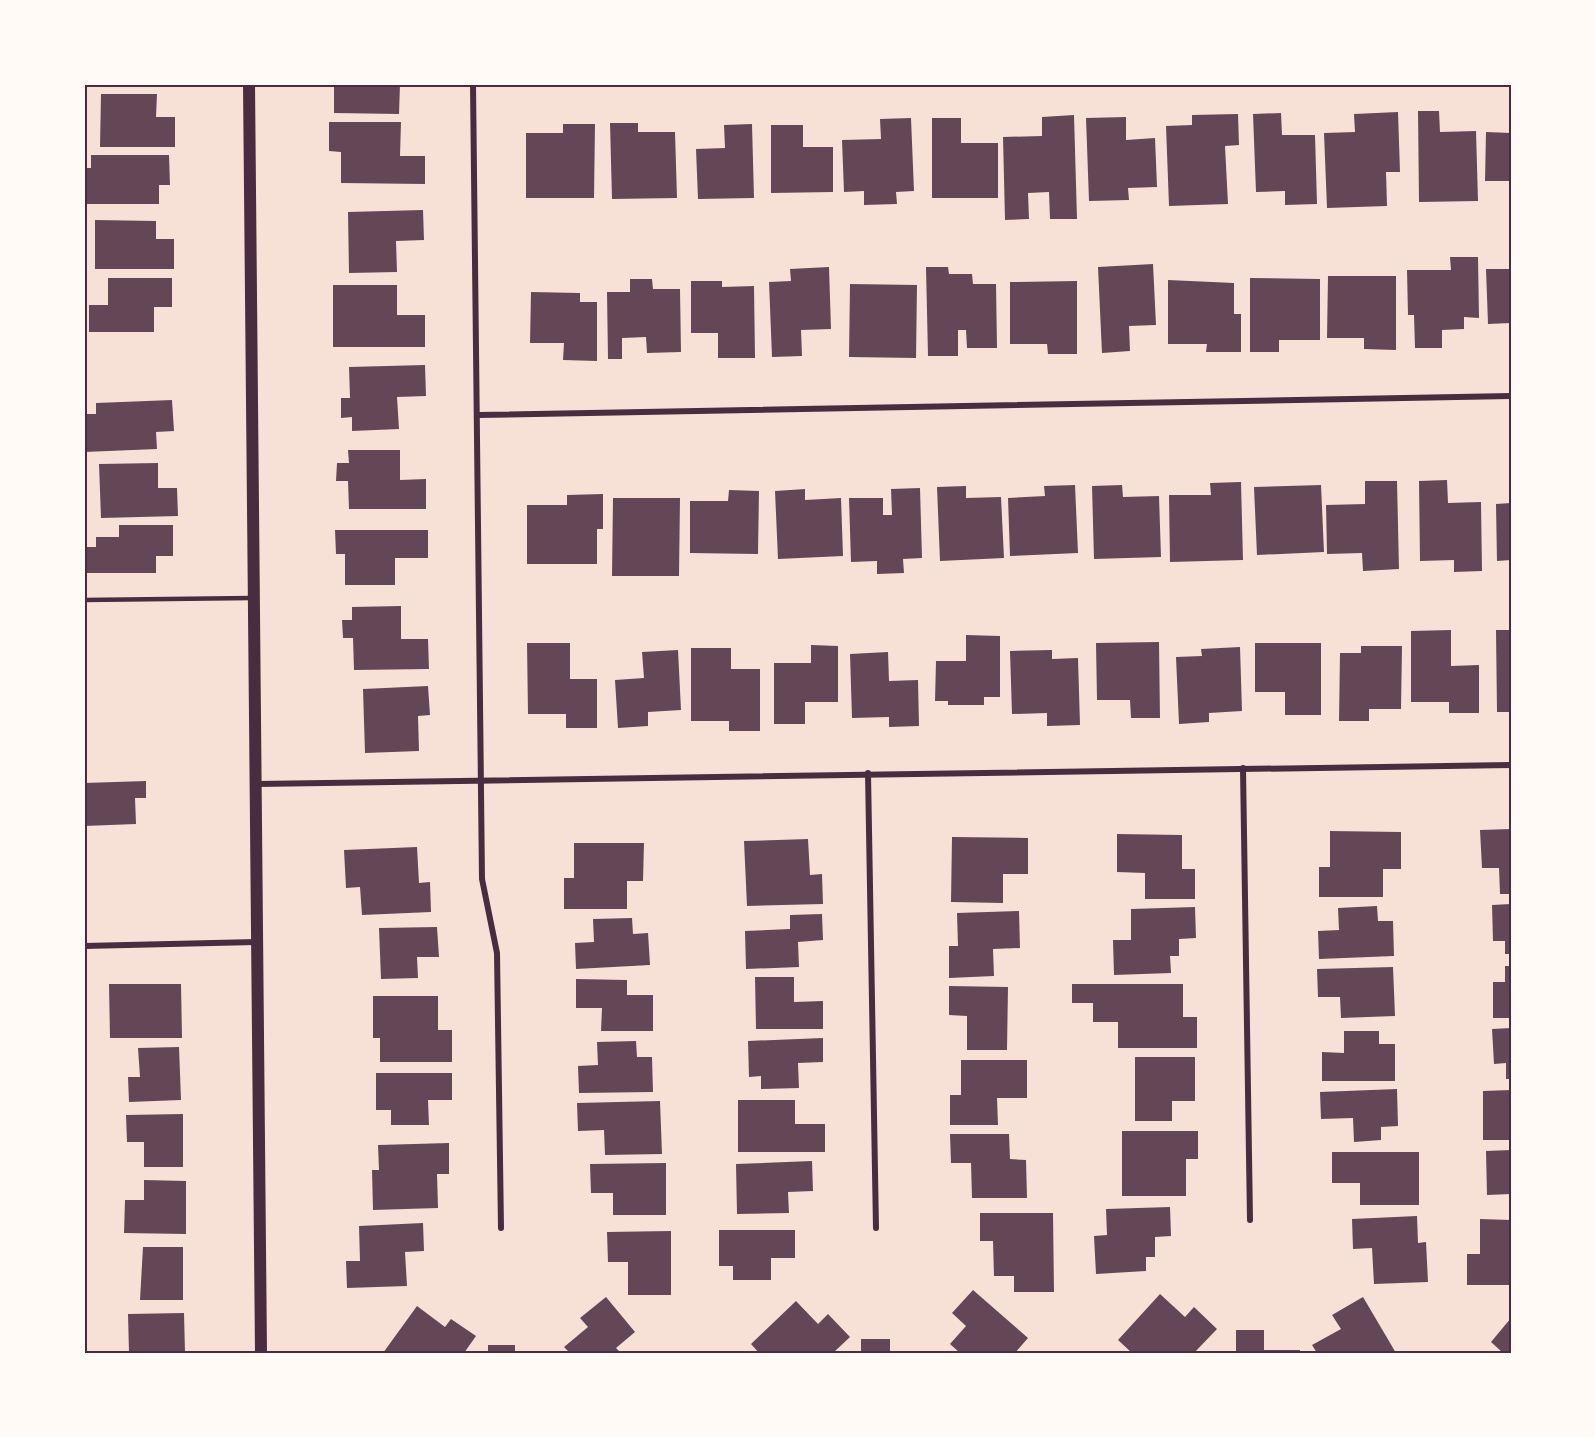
<svg xmlns="http://www.w3.org/2000/svg" width="1595" height="1437" viewBox="0 0 1595 1437" font-family="'PT Sans Narrow',sans-serif">
  <rect width="100%" height="100%" fill="#f7e1d7"/>
  <!-- building -->
  <g fill="#644757">
    <path d="M334 84H400L399 114 334 113Z"/>
    <path d="M101 94H157L156 117H175V147H100Z"/>
    <path d="M1418 111H1439L1440 132 1476 131 1478 201 1419 202Z"/>
    <path d="M1398 112 1400 172H1386L1387 206 1327 208 1324 133 1355 132 1354 114Z"/>
    <path d="M1281 113 1282 135H1315L1317 204 1285 205V191L1256 192 1253 114Z"/>
    <path d="M1238 114 1239 145 1225 146 1228 204 1169 206 1166 126 1192 125V115Z"/>
    <path d="M1074 115 1077 219H1050L1049 192 1028 193 1029 219 1005 220 1003 137 1042 136V117Z"/>
    <path d="M1126 117V140L1155 138 1157 187 1128 188 1129 200 1089 201 1086 118Z"/>
    <path d="M911 118 914 191 896 192 897 204 864 205V191L844 192 842 140 881 139 880 119Z"/>
    <path d="M932 118H961V143H998V198H932Z"/>
    <path d="M329 122H401L400 156H425V184L341 183V152L329 151Z"/>
    <path d="M610 123H638V132H675L677 198 612 199Z"/>
    <path d="M563 124H595L594 198H526V133H563Z"/>
    <path d="M752 124 754 198 698 199 696 149 725 148 724 125Z"/>
    <path d="M771 125H803V147H833V192L771 193Z"/>
    <path d="M1486 132 1511 133V181H1485Z"/>
    <path d="M91 155H169L170 185H159V204H84V168H91Z"/>
    <path d="M423 210 424 240 396 241 397 272 349 273 348 212Z"/>
    <path d="M95 220 156 221V239H174V269H95Z"/>
    <path d="M1450 257H1478L1479 318 1464 317V329L1442 330V348H1415L1414 315H1408L1407 270H1451Z"/>
    <path d="M1153 264 1156 325 1129 326 1130 351 1102 353 1098 267Z"/>
    <path d="M829 267 831 329 801 330 802 356 772 357 769 282 791 281 790 269Z"/>
    <path d="M926 267H948L949 274H972L973 284H996L997 348H967L966 330H958V356H928Z"/>
    <path d="M1486 269H1511V323L1488 324Z"/>
    <path d="M1328 276H1396V350L1364 349V338H1327Z"/>
    <path d="M108 278H172V307H154V332H89V305H108Z"/>
    <path d="M1250 278 1320 279V340H1279V352H1250Z"/>
    <path d="M630 279H652L653 289H680L681 352 647 353 646 337 622 338V359H608L607 292H630Z"/>
    <path d="M1168 280 1234 283V314H1241V352H1206L1207 344H1168Z"/>
    <path d="M691 281H722V287L754 286 755 358H718V333H691Z"/>
    <path d="M1077 281V354H1048L1047 344H1010V282Z"/>
    <path d="M850 284 917 285 916 358 849 357Z"/>
    <path d="M333 285H397V315H425V347H333Z"/>
    <path d="M531 292 580 293V302H597V361L563 360 564 343H530Z"/>
    <path d="M425 365 426 396 397 397 399 429 352 431V417L341 418V398H350L349 367Z"/>
    <path d="M172 400 174 431 156 432 157 449 84 452V414H96V403Z"/>
    <path d="M348 450H400V480L426 479V509H349L348 481H336L337 463H349Z"/>
    <path d="M158 463V488H177L178 516 101 518 99 464Z"/>
    <path d="M1447 480 1448 503 1481 502 1482 571 1454 572V560L1420 561 1419 481Z"/>
    <path d="M1365 481H1397L1399 569 1363 571 1362 553 1327 554 1326 505 1365 504Z"/>
    <path d="M1241 482 1243 560 1170 562 1169 495H1211L1210 483Z"/>
    <path d="M1075 485 1078 553 1010 556 1008 498 1045 496 1044 486Z"/>
    <path d="M1122 485 1123 497 1159 496 1161 557 1094 559 1092 486Z"/>
    <path d="M1321 485 1324 552 1257 555 1254 487Z"/>
    <path d="M966 486V498L1001 497 1004 558 940 561 937 487Z"/>
    <path d="M920 488 922 558 903 559 904 573 877 574V561L851 562 849 498H883V515H892L891 489Z"/>
    <path d="M805 489V500L841 498 843 556 778 559 775 491Z"/>
    <path d="M729 490 759 491 758 554 690 553V501H728Z"/>
    <path d="M603 494V529H597V564H527V505H567V495Z"/>
    <path d="M613 498H680L679 576H612Z"/>
    <path d="M1511 503V560L1497 561 1496 504Z"/>
    <path d="M119 525H173V556H156V573H84V547H96V537H119Z"/>
    <path d="M335 530H428V558H395V585H345V554H336Z"/>
    <path d="M401 606V639H428L429 669 354 670 353 638H343L342 620H352V607Z"/>
    <path d="M1451 630V666L1479 665V713H1449V702H1411V631Z"/>
    <path d="M1496 630H1511V712H1497Z"/>
    <path d="M966 635 1000 636V697H984V705H948V701H935L936 661H966Z"/>
    <path d="M1159 642 1160 718H1131L1130 700H1097L1096 643Z"/>
    <path d="M527 643H570V679H597V728H566V714H528Z"/>
    <path d="M1255 643H1321V715H1285V692H1255Z"/>
    <path d="M811 645 838 646V702H805V724H774V663H811Z"/>
    <path d="M1361 646H1402L1401 709H1369V721H1339L1340 653H1361Z"/>
    <path d="M1240 647 1242 711 1209 713V722L1179 724 1176 657 1202 656 1201 649Z"/>
    <path d="M691 648H731V669H760V731H729V721H691Z"/>
    <path d="M678 650 681 710 648 712V726L618 728 615 680 644 678 642 652Z"/>
    <path d="M1052 650V659L1078 658 1080 725 1047 726V713L1012 714 1010 651Z"/>
    <path d="M888 652 889 681 918 680 919 726 889 727V717L852 718 850 654Z"/>
    <path d="M428 686 430 715 418 716 419 751 365 753 363 689Z"/>
    <path d="M146 781V798H135L136 824 84 826V783Z"/>
    <path d="M1511 829V894H1500L1499 868H1482L1480 830Z"/>
    <path d="M1330 831 1401 832V869H1383V897H1319V867H1330Z"/>
    <path d="M1117 834 1182 835V869H1195V899H1145V873L1117 872Z"/>
    <path d="M952 837 1028 838V874H1003V903L951 902Z"/>
    <path d="M808 839 810 875 822 874 823 904 747 906 744 841Z"/>
    <path d="M574 843H644L643 881H627V909H564V878H574Z"/>
    <path d="M417 847 419 883 430 882 431 912 362 915 360 887 346 888 344 850Z"/>
    <path d="M1511 904V954H1505V941H1493L1492 905Z"/>
    <path d="M1377 906 1378 921H1393L1394 956 1319 959 1318 931 1339 930 1338 908Z"/>
    <path d="M1195 907 1196 938 1179 939V956H1170L1171 973 1114 975 1113 940H1131V909Z"/>
    <path d="M1019 911 1020 948 993 949 994 976 949 978V946H958L957 913Z"/>
    <path d="M822 914 823 940 798 942 799 967 746 969 745 931 790 929V915Z"/>
    <path d="M632 918 633 934 648 933 650 965 576 969 575 943 594 942 593 919Z"/>
    <path d="M437 927 439 957H417L418 978 381 979 379 928Z"/>
    <path d="M1505 966H1511V1018H1493V982H1505Z"/>
    <path d="M1393 967 1395 1016 1341 1018 1340 997H1318L1317 969Z"/>
    <path d="M755 977H794V1002L823 1001V1029H756Z"/>
    <path d="M576 979 627 980V995H653V1031H601L602 1008H576Z"/>
    <path d="M109 984H181L182 1038H110Z"/>
    <path d="M1072 984H1183V1017H1197V1048H1118V1022H1093V1003H1072Z"/>
    <path d="M949 986 1008 987 1007 1050H967V1016L949 1015Z"/>
    <path d="M373 996H438V1030H452V1062H380V1038H373Z"/>
    <path d="M1511 1028V1079H1506V1063L1494 1064 1492 1029Z"/>
    <path d="M1344 1031H1379V1044H1395V1081H1322V1052L1344 1053Z"/>
    <path d="M823 1038V1062L798 1063 799 1088 761 1089V1076L749 1077 748 1041Z"/>
    <path d="M636 1041 637 1057H652L653 1092 579 1093 578 1066 598 1065 597 1042Z"/>
    <path d="M179 1047 181 1100 129 1102 128 1077H140L138 1048Z"/>
    <path d="M1135 1057H1195V1101H1172V1121H1135Z"/>
    <path d="M961 1060H1027V1098H997L998 1125H950V1095H961Z"/>
    <path d="M376 1073H452V1100H428L429 1125H391V1110H376Z"/>
    <path d="M1397 1089 1398 1126 1381 1127V1140L1354 1142 1353 1118 1321 1119 1320 1092Z"/>
    <path d="M1511 1090V1140H1483V1091Z"/>
    <path d="M738 1100H795V1124H825V1152H738Z"/>
    <path d="M660 1101 662 1154 605 1155 604 1130 578 1131 577 1103Z"/>
    <path d="M183 1114V1167H144V1142H127L126 1115Z"/>
    <path d="M1122 1131H1198V1159H1186V1196H1122Z"/>
    <path d="M950 1134H1009L1010 1159 1026 1160 1027 1198H972L971 1163H951Z"/>
    <path d="M449 1143V1174H437L438 1208 373 1210 372 1170H379L378 1145Z"/>
    <path d="M1511 1150V1194L1487 1195 1486 1151Z"/>
    <path d="M1332 1152H1419V1205H1360V1183H1332Z"/>
    <path d="M812 1161 813 1191 788 1192 789 1213 737 1214 736 1164Z"/>
    <path d="M666 1163V1215H613V1193H591L590 1164Z"/>
    <path d="M144 1180 186 1181V1234L124 1233 125 1200H144Z"/>
    <path d="M1170 1207 1171 1236 1155 1237V1257H1146V1271L1096 1274 1094 1236 1107 1235 1106 1209Z"/>
    <path d="M980 1213H1053L1054 1292H1014V1276H994L993 1241H980Z"/>
    <path d="M1417 1216 1418 1243 1426 1242 1428 1282 1374 1284 1372 1248 1353 1249 1352 1219Z"/>
    <path d="M1480 1219 1511 1220V1285H1467V1254H1480Z"/>
    <path d="M423 1223 424 1251 405 1252 407 1286 347 1288 346 1261H360L359 1226Z"/>
    <path d="M719 1230H795V1258H771V1280H733V1266H719Z"/>
    <path d="M671 1231V1295H628V1262H608L607 1232Z"/>
    <path d="M143 1247H183V1300H140Z"/>
    <path d="M973 1290 1028 1338 1015 1353H960L950 1344 966 1326 952 1313Z"/>
    <path d="M1160 1294 1185 1317 1194 1307 1217 1329 1194 1353H1132L1118 1340Z"/>
    <path d="M606 1297 635 1332 616 1348 621 1353H570L564 1347 588 1327 580 1318Z"/>
    <path d="M1363 1297 1396 1353H1317L1312 1345 1341 1329 1332 1315Z"/>
    <path d="M796 1301 818 1324 828 1314 850 1337 833 1353H759L751 1344Z"/>
    <path d="M417 1306 445 1327 451 1319 476 1336 464 1353H383Z"/>
    <path d="M184 1313 185 1353H129L128 1314Z"/>
    <path d="M1511 1318V1353H1503L1491 1342Z"/>
    <path d="M1236 1330H1264V1350H1300V1353H1236Z"/>
    <rect x="861" y="1339" width="29" height="14"/>
    <rect x="488" y="1345" width="27" height="8"/>
  </g>
  <g fill="none" stroke-linecap="round" stroke-linejoin="round">
    <!-- service -->
    <path stroke="#4a2c40" stroke-width="4.5" d="M84 600 252 598"/>
    <!-- minor -->
    <g stroke="#4a2c40" stroke-width="6">
      <path d="M473 84 482 879 497 953 501 1228"/>
      <path d="M478 415 1511 396"/>
      <path d="M1243 768 1250 1220"/>
      <path d="M868 773 876 1228"/>
      <path d="M257 784 1511 765"/>
      <path d="M84 946 257 942"/>
    </g>
    <!-- secondary -->
    <path stroke="#4a2c40" stroke-width="12" d="M249 84 261 1353"/>
  </g>
  <!-- border -->
  <rect width="1595" height="1437" fill="none" stroke="#fffaf5" stroke-width="171"/>
  <rect x="86" y="86" width="1424" height="1266" fill="none" stroke="#4a2c40" stroke-width="2"/>
</svg>
